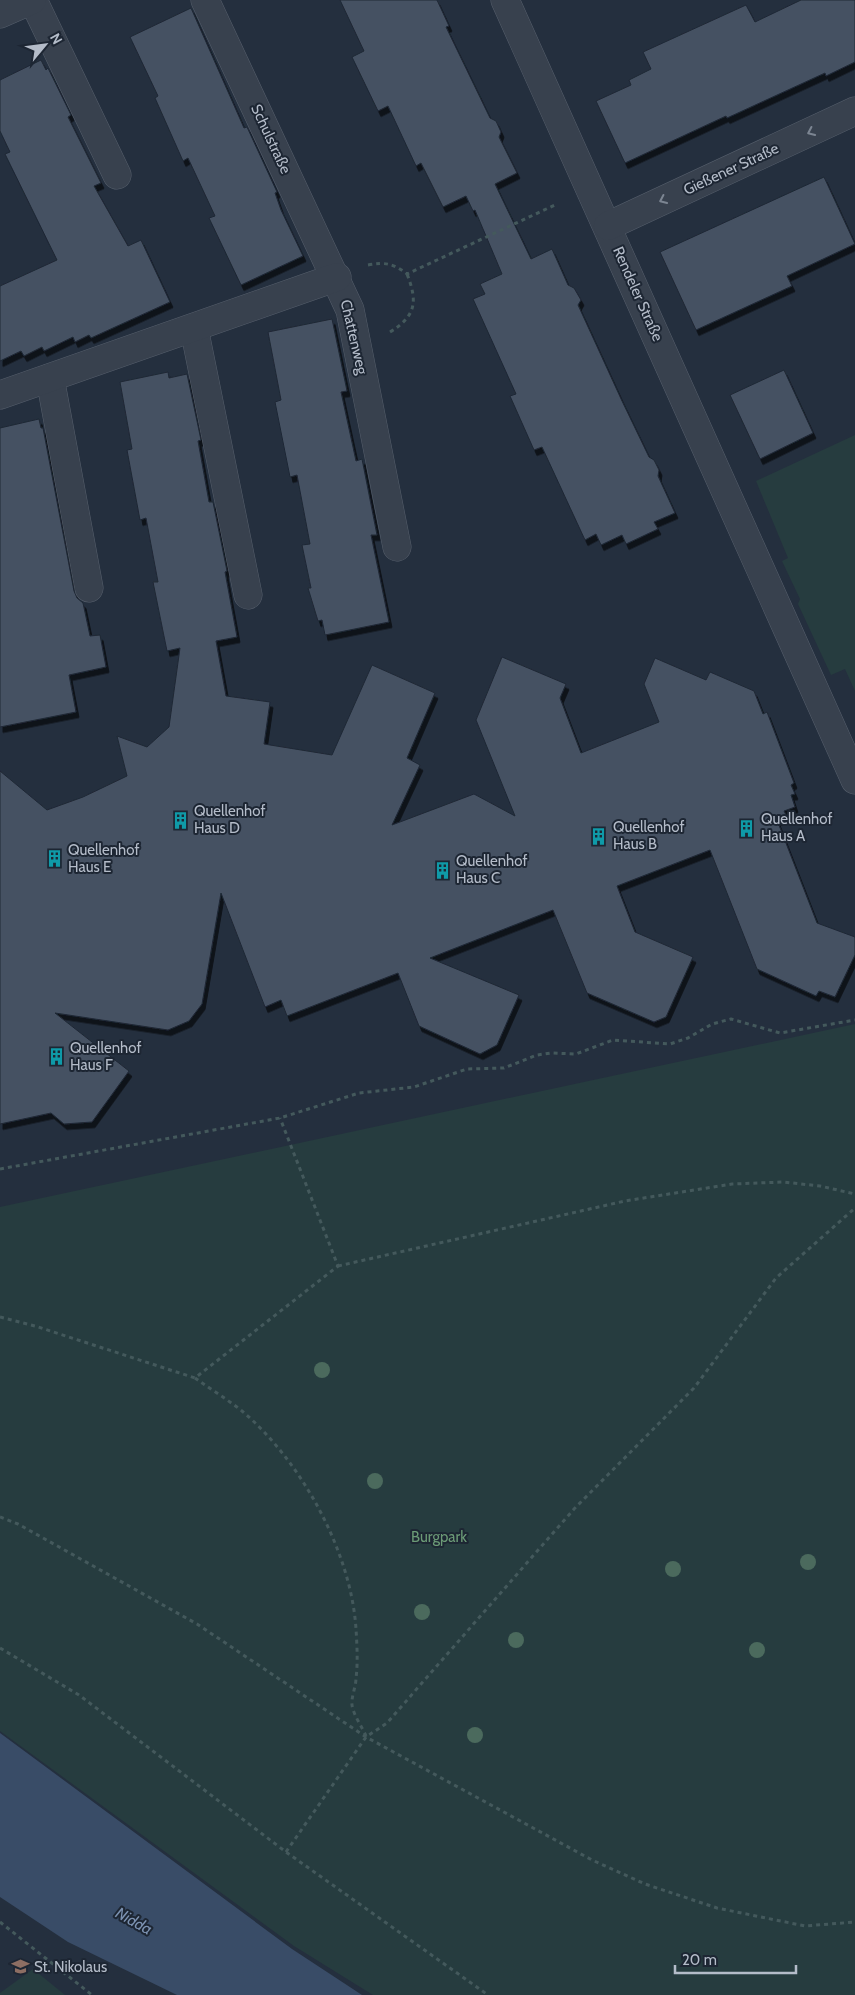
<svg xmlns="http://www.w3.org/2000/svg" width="855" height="1995" viewBox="0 0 855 1995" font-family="Cabin,sans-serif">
  <defs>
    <filter id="shadow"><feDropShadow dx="3" dy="5.5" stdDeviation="0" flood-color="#0009"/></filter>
  </defs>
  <rect width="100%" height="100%" fill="#242f3e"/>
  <!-- green -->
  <g fill="#263c3f">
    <path d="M855 435V691L845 669 831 675 798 604 800 599 782 561 788 558 756 481Z"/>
    <path d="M855 1024V1995H373L294 1946 0 1731V1207Z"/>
    <path d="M33 1969 65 1995H0V1993Z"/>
  </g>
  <!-- water -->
  <path fill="#394c67" d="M0 1733 292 1949 362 1995H177L68 1942 0 1897Z"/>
  <!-- building -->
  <g fill="#455162" stroke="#1f2835" filter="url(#shadow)">
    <path d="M340 0H437L449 26 446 27 490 118 496 121 501 132 499 137 517 173 495 184 531 259 552 249 568 285 574 288 581 300 578 305 622 401 649 457 654 460 659 470 658 476 675 513 654 522 658 529 626 544 622 535 601 545 596 534 585 540 542 447 534 450 510 396 516 394 473 299 485 294 480 284 502 274 475 210 473 211 466 196 443 207 421 163 416 166 388 106 378 111 352 57 364 51Z"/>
    <path d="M801 0H855V62L826 76 825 73 727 118 726 116 625 163 596 101 631 85 629 80 651 69 643 52 746 5 755 22Z"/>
    <path d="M191 8 244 128 247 127 277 192 275 193 281 210 303 256 241 285 209 218 215 216 188 158 183 161 155 98 158 96 130 37Z"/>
    <path d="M41 60 46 70 48 68 71 115 68 117 101 183 94 186 128 246 141 240 170 302 91 338 89 335 75 342 73 337 44 351 42 347 24 356 21 351 0 361V286L57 260 5 154 10 152 0 131V80Z"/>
    <path d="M824 177 855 244 787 276 792 286 696 330 660 252Z"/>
    <path d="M332 319 347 391 341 392 356 461 362 459 377 535H371L389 622 325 635 322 620 318 621 308 588H311L302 545 310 544 297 475 290 477 275 402 281 400 268 332Z"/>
    <path d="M784 370 813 433 760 459 730 395Z"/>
    <path d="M168 372 169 378 187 374 201 440 198 441 209 502H213L227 571 225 572 237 637 216 641 226 696 270 702 264 744 332 755 372 665 435 693 407 758 420 765 392 825 474 794 515 816 476 720 502 657 566 684 560 698 581 753 659 722 644 684 655 658 706 680 710 672 754 691 763 714 767 712 794 783 791 785 795 794 791 795 795 807 784 811 787 817 777 820 817 923 855 937V955L835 997 819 991 816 996 757 969 710 850 617 886 635 932 693 957 666 1017 654 1022 587 993 553 910 430 958 519 995 497 1045 480 1054 419 1026 398 973 287 1016 281 1000 265 1007 221 893 202 1004 189 1021 168 1030 55 1013 129 1071 92 1122 64 1124 51 1113 0 1124V771L47 810 83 797 127 776 117 736 147 747 169 727 180 648 167 651 153 582H158L146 518 140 520 127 450 132 449 120 382Z"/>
    <path d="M39 419 41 428H43L74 591 77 598 83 603 90 636 100 635 106 667 69 675 76 712 0 727V428Z"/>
  </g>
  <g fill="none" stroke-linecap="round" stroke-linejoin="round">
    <defs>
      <g id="minor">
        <path d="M33 0 117 175"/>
        <path d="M205 0 350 310 397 547"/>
        <path d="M505 0 855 780"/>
        <path d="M0 14 32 0"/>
        <path d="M608 226 855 111"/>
        <path d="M194 328 248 595"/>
        <path d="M50 378 89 588"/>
        <path d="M0 395 337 277"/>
      </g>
    </defs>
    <!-- minor casing -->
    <use href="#minor" stroke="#565f6c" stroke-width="29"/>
    <!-- path -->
    <g stroke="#44595c" stroke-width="3" stroke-dasharray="4 4" stroke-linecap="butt">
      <path d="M368 265C385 262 393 263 407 274L557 204"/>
      <path d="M390 332C416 316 418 302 407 274"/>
      <path d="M0 1169 280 1118 359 1093 414 1087 467 1069 504 1068 537 1055 551 1053 576 1054 613 1040 670 1044 688 1038 712 1024 731 1019 780 1033 855 1020"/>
      <path d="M338 1266 625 1201 732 1184 783 1182 820 1186 855 1194"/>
      <path d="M0 1317 35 1326 195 1378 338 1266 280 1118"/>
      <path d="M195 1378C210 1389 227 1399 242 1411 301 1461 351 1551 356 1629 357 1645 358 1663 356 1678 356 1687 351 1697 352 1705 353 1714 362 1727 366 1736"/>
      <path d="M0 1517 18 1524 197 1624 366 1737 592 1860 645 1884 717 1908 805 1926 855 1922"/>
      <path d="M0 1648 79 1695 286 1852 488 1995"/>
      <path d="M286 1852 366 1737 387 1723 574 1509 694 1388 776 1278 855 1208"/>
      <path d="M0 1922 92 1995"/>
    </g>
    <!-- minor -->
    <use href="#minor" stroke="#38414e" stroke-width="28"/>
  </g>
  <!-- trees -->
  <g fill="#4b6a5d">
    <circle cx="322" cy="1370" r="8"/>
    <circle cx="375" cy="1481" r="8"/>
    <circle cx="808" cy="1562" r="8"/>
    <circle cx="673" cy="1569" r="8"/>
    <circle cx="422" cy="1612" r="8"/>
    <circle cx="516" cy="1640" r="8"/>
    <circle cx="757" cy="1650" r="8"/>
    <circle cx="475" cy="1735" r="8"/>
  </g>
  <!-- one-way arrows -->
  <defs><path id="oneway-chevron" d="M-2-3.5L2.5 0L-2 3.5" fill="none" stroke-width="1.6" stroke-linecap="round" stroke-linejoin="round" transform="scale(1.25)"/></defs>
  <g stroke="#7c8592">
    <use href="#oneway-chevron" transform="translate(811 132) rotate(155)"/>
    <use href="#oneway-chevron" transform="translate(663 200) rotate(155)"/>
  </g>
  <!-- icons -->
  <defs>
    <symbol id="building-bare" viewBox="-9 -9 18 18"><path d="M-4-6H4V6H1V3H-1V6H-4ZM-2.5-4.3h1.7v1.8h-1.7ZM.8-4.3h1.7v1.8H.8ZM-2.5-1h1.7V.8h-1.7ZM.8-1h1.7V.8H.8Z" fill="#0f9aa8" stroke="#1d2633" stroke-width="2.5" paint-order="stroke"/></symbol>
    <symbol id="school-bare" viewBox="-9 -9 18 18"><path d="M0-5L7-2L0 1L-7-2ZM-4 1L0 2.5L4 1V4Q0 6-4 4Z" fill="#8d6e63" stroke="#1d2633" stroke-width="2.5" paint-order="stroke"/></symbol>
  </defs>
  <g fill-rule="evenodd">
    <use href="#building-bare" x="168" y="808" width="25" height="25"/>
    <use href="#building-bare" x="734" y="816" width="25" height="25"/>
    <use href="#building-bare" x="586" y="824" width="25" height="25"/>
    <use href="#building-bare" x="42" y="846" width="25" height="25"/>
    <use href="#building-bare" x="430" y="858" width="25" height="25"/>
    <use href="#building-bare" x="44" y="1044" width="25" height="25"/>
    <use href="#school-bare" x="8" y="1954" width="25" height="25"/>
  </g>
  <g text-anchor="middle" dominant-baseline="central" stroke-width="4" stroke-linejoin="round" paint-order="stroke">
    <!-- street labels -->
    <g font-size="15" fill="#b4bcc9" stroke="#1d2633">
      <text transform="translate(271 139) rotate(65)">Schulstraße</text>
      <text transform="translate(731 169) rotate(-25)">Gießener Straße</text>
      <text transform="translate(638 294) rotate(66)">Rendeler Straße</text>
      <text transform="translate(354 337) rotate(77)">Chattenweg</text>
    </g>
    <!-- poi labels -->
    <g font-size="15" fill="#b4bcc9" stroke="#1d2633" text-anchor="start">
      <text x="194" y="811">Quellenhof<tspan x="194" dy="17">Haus D</tspan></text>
      <text x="761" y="819">Quellenhof<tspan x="761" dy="17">Haus A</tspan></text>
      <text x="613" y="827">Quellenhof<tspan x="613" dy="17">Haus B</tspan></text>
      <text x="68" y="850">Quellenhof<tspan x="68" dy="17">Haus E</tspan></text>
      <text x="456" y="861">Quellenhof<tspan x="456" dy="17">Haus C</tspan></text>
      <text x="70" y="1048">Quellenhof<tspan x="70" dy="17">Haus F</tspan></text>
      <text x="34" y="1967">St. Nikolaus</text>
    </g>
    <!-- park labels -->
    <g font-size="15" fill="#6b9a76" stroke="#1d2633">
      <text x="439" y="1537">Burgpark</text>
    </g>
    <!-- water labels -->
    <g font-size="16" font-style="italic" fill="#7c92b1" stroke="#1d2633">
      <text transform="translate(134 1921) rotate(29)">Nidda</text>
    </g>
  </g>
  <!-- north arrow -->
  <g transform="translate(45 45) rotate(61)" stroke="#1d2633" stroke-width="4" paint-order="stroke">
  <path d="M0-4L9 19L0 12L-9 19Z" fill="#b4bcc9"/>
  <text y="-8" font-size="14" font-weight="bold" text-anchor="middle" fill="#b4bcc9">N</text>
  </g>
  <!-- scale -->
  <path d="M675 1965v8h121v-8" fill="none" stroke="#b4bcc9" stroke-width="2.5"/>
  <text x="682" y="1965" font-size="15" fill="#b4bcc9" stroke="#1d2633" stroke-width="4" paint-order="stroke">20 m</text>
</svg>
